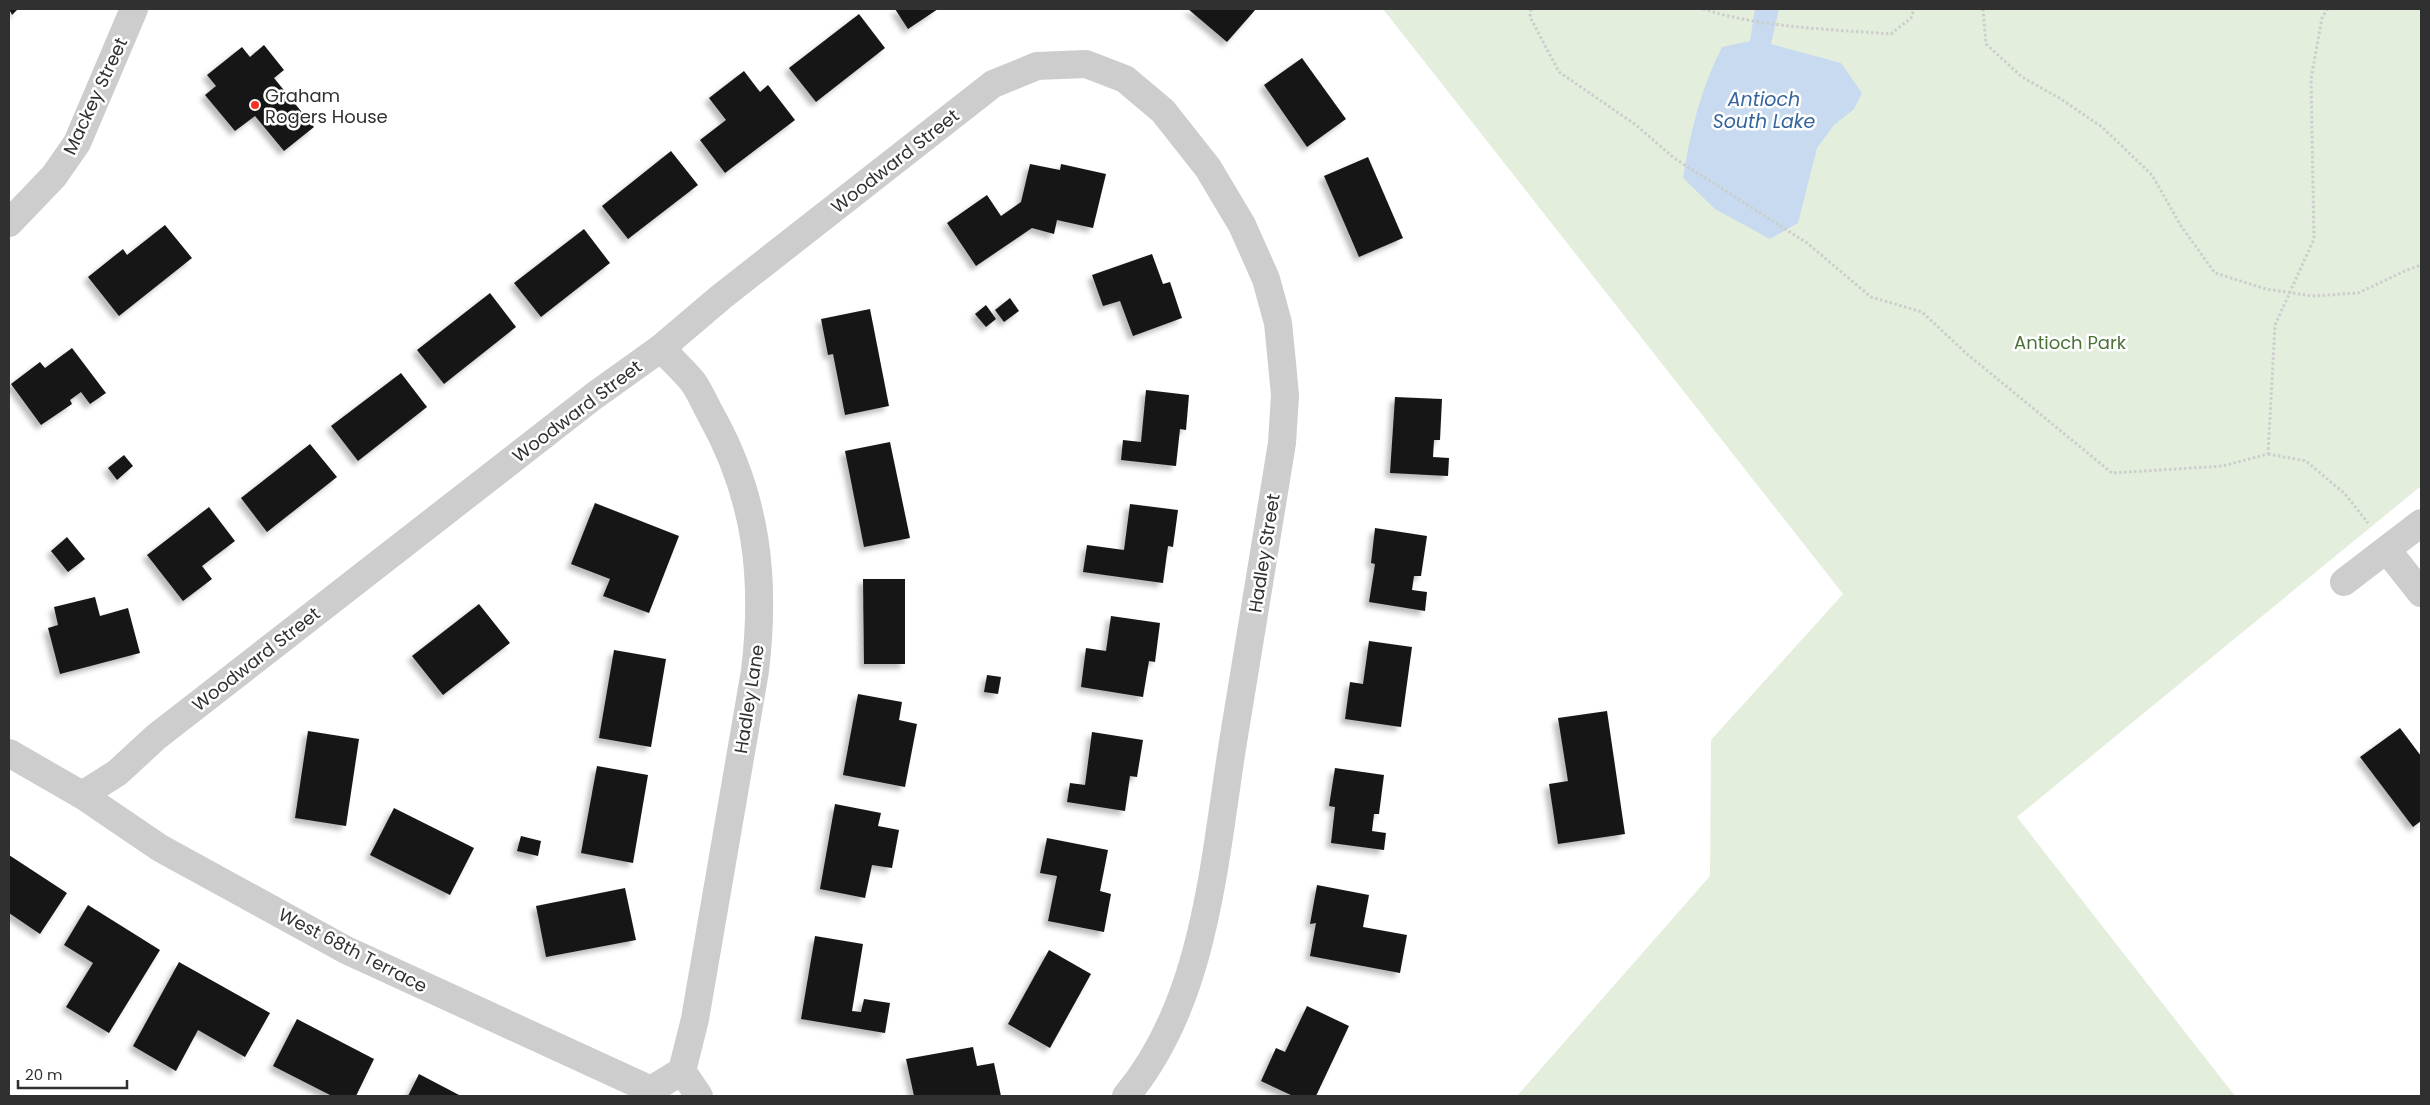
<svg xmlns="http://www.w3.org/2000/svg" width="2430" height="1105" viewBox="0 0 2430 1105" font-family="Poppins,sans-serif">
  <defs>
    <filter id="shadow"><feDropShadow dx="-4.5" dy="4.5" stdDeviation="2.5" flood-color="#0004"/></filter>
  </defs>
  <rect width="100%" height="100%" fill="#fff"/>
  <!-- green -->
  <path fill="#e4eedd" d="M1383 9H2421V486L2017 817 2235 1096H1517L1710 876 1711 740 1843 594Z"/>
  <!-- water -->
  <path fill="#c7daf0" d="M1755 9H1779L1771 44 1841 63 1862 93 1854 109 1834 125 1817 148 1798 223 1770 239 1715 209 1683 178C1690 132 1701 88 1722 47L1750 41Z"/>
  <!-- building -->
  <g fill="#171717" filter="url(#shadow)">
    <path d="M9 9H18L12 15Z"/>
    <path d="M895 9H938L908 29Z"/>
    <path d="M1188 9H1256L1227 42Z"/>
    <path d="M859 14 885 48 816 102 789 68Z"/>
    <path d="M264 45 284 70 274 78 314 127 284 151 255 116 235 131 205 95 216 86 207 75 242 47 250 57Z"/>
    <path d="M1302 58 1346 119 1307 147 1264 85Z"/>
    <path d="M744 71 760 92 768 85 795 120 725 173 700 140 726 120 709 98Z"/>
    <path d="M671 151 698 185 628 239 602 206Z"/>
    <path d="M1368 157 1403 238 1359 257 1324 176Z"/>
    <path d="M1030 164 1060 170 1061 164 1106 174 1093 228 1057 220 1054 234 1032 228 976 266 947 223 987 195 1001 216 1021 202Z"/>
    <path d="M165 225 192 258 119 316 88 277 123 249 127 255Z"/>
    <path d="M584 229 610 263 541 317 514 283Z"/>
    <path d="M1152 254 1163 284 1170 282 1182 318 1133 336 1120 301 1103 306 1092 275Z"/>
    <path d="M490 293 516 327 444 384 417 350Z"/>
    <path d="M1010 298 1019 311 1004 322 995 310Z"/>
    <path d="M986 305 996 319 986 327 975 314Z"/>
    <path d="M870 309 889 406 845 415 833 354 828 355 821 319Z"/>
    <path d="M72 348 106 393 90 404 81 392 70 400 72 404 41 425 11 384 40 362 45 368Z"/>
    <path d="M401 373 427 407 358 461 331 426Z"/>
    <path d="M1146 390 1189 395 1186 430 1180 429 1176 466 1121 460 1123 440 1141 442Z"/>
    <path d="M1395 397 1442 399 1440 440H1434L1433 457 1449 458 1448 476 1390 473Z"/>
    <path d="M890 442 910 538 864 547 845 451Z"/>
    <path d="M310 444 337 477 267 532 241 498Z"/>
    <path d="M124 455 133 466 117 480 108 468Z"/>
    <path d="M595 503 679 536 649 613 603 596 610 579 571 564Z"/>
    <path d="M1130 504 1178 510 1173 547 1168 546 1163 583 1083 572 1087 545 1124 550Z"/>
    <path d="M209 507 235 541 202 566 212 579 183 601 147 555Z"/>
    <path d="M1375 528 1427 536 1421 576H1414L1412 590 1427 592 1425 611 1369 602 1375 564 1371 563Z"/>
    <path d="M67 537 85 559 68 572 51 551Z"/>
    <path d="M863 579H905V664H864Z"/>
    <path d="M95 597 100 616 128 608 140 653 60 674 48 628 58 625 54 607Z"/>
    <path d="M479 604 510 643 443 695 412 656Z"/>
    <path d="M1111 616 1160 623 1155 662 1149 661 1143 697 1081 687 1086 648 1106 651Z"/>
    <path d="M1369 641 1412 647 1401 727 1345 719 1350 682 1363 684Z"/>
    <path d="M614 650 666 659 651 747 599 738Z"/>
    <path d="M987 675 1001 677 998 694 984 692Z"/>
    <path d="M858 694 902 702 899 720 917 724 905 787 843 775Z"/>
    <path d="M1607 711 1625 834 1558 844 1549 784 1568 781 1558 718Z"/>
    <path d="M2400 728 2421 756V821L2413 827 2360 757Z"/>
    <path d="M308 731 359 739 346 826 295 818Z"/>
    <path d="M1092 732 1143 740 1137 777 1130 776 1125 811 1067 802 1070 783 1085 785Z"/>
    <path d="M597 766 648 775 633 863 581 853Z"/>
    <path d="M1335 768 1384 775 1379 814H1374L1372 831 1386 833 1384 850 1331 843 1335 807 1329 806Z"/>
    <path d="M835 804 881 813 878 826 899 830 892 868 872 865 865 898 820 889Z"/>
    <path d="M394 808 474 848 450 895 370 855Z"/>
    <path d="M521 836 541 841 538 856 517 851Z"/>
    <path d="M1047 838 1108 850 1100 891 1111 894 1104 932 1048 921 1057 876 1040 873Z"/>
    <path d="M9 855 67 893 40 934 9 913Z"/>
    <path d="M1317 885 1369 895 1363 927 1407 935 1400 973 1310 956 1316 923 1310 924Z"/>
    <path d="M625 888 636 940 546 957 536 906Z"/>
    <path d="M88 905 160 950 109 1033 66 1007 93 963 64 945Z"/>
    <path d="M815 936 863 944 852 1011 861 1012 864 999 890 1003 885 1033 801 1019Z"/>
    <path d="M1049 950 1091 974 1050 1048 1008 1024Z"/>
    <path d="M179 962 270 1013 245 1057 198 1030 176 1071 133 1046Z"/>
    <path d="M1307 1006 1349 1026 1316 1096H1293L1261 1081 1276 1048 1285 1052Z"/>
    <path d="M297 1019 374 1059 356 1096H332L273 1066Z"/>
    <path d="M973 1047 977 1066 994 1063 1001 1096H914L906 1059Z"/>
    <path d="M419 1074 461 1096H408Z"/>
  </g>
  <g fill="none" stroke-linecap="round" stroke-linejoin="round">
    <!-- path -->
    <g stroke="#cdcdcd" stroke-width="3" stroke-dasharray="2.5 2.5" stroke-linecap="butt">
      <path d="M1531 9 1530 17 1559 72 1636 125 1674 158 1807 243 1871 297 1922 312 1967 354 2112 473 2223 466 2268 454 2275 325 2314 239 2311 79 2322 18 2327 9"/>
      <path d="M1703 9C1763 28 1828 29 1891 34L1911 18 1914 9"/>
      <path d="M1983 9 1986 44 2022 77 2061 99 2102 127 2152 175 2181 226 2215 273 2266 289 2312 296 2358 293 2407 270 2421 265"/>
      <path d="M2268 454 2306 461 2345 494 2368 523"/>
    </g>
    <!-- street -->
    <g stroke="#cdcdcd" stroke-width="28">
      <path d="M9 223 54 176 77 143 134 9"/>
      <path d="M661 348C671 359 683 370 693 382 700 392 705 404 711 415 757 497 766 579 755 671L695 1019 682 1071"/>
      <path d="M2387 550 2421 593"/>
      <path d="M2344 582 2421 523"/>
      <path d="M9 753 82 795 160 848 346 950 651 1090 682 1071"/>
      <path d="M82 795 117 773 156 737 594 396 661 348 721 297 993 84 1037 66 1086 64 1125 79 1163 111 1208 168 1242 225 1266 279 1278 323 1281 353 1285 395 1282 443C1266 543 1250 643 1233 742 1214 860 1206 1001 1126 1096"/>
      <path d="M682 1071 699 1096"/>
    </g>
  </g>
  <!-- markers -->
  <circle fill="#f73122" stroke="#fff" stroke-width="2" cx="255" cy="105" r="5"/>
  <g text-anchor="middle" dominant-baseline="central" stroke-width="5" stroke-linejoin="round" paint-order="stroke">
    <!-- poi labels -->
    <g font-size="18" fill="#303030" stroke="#fff" text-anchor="start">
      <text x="265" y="95">Graham<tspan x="265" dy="21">Rogers House</tspan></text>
    </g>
    <!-- street labels -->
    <g font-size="18" fill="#303030" stroke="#fff">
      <text transform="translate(95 96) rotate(-65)">Mackey Street</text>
      <text transform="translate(895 161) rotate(-38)">Woodward Street</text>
      <text transform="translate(577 411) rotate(-37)">Woodward Street</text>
      <text transform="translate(1264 553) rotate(-81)">Hadley Street</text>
      <text transform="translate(256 659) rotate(-38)">Woodward Street</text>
      <text transform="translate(749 699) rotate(-81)">Hadley Lane</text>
      <text transform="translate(353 950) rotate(27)">West 68th Terrace</text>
    </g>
    <!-- park labels -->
    <g font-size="18" fill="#4b7138" stroke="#fff">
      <text x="2070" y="342">Antioch Park</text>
    </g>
    <!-- water labels -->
    <g font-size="19" font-style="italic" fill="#35659b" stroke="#fff">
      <text x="1764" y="99">Antioch<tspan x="1764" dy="22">South Lake</tspan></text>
    </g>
  </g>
  <!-- border -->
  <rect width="2430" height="1105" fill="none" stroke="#303030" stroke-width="20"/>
  <!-- scale -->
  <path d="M18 1080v8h109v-8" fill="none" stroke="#303030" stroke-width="2.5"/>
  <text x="25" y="1080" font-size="15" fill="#303030" stroke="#ffffff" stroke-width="4" paint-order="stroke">20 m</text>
</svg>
